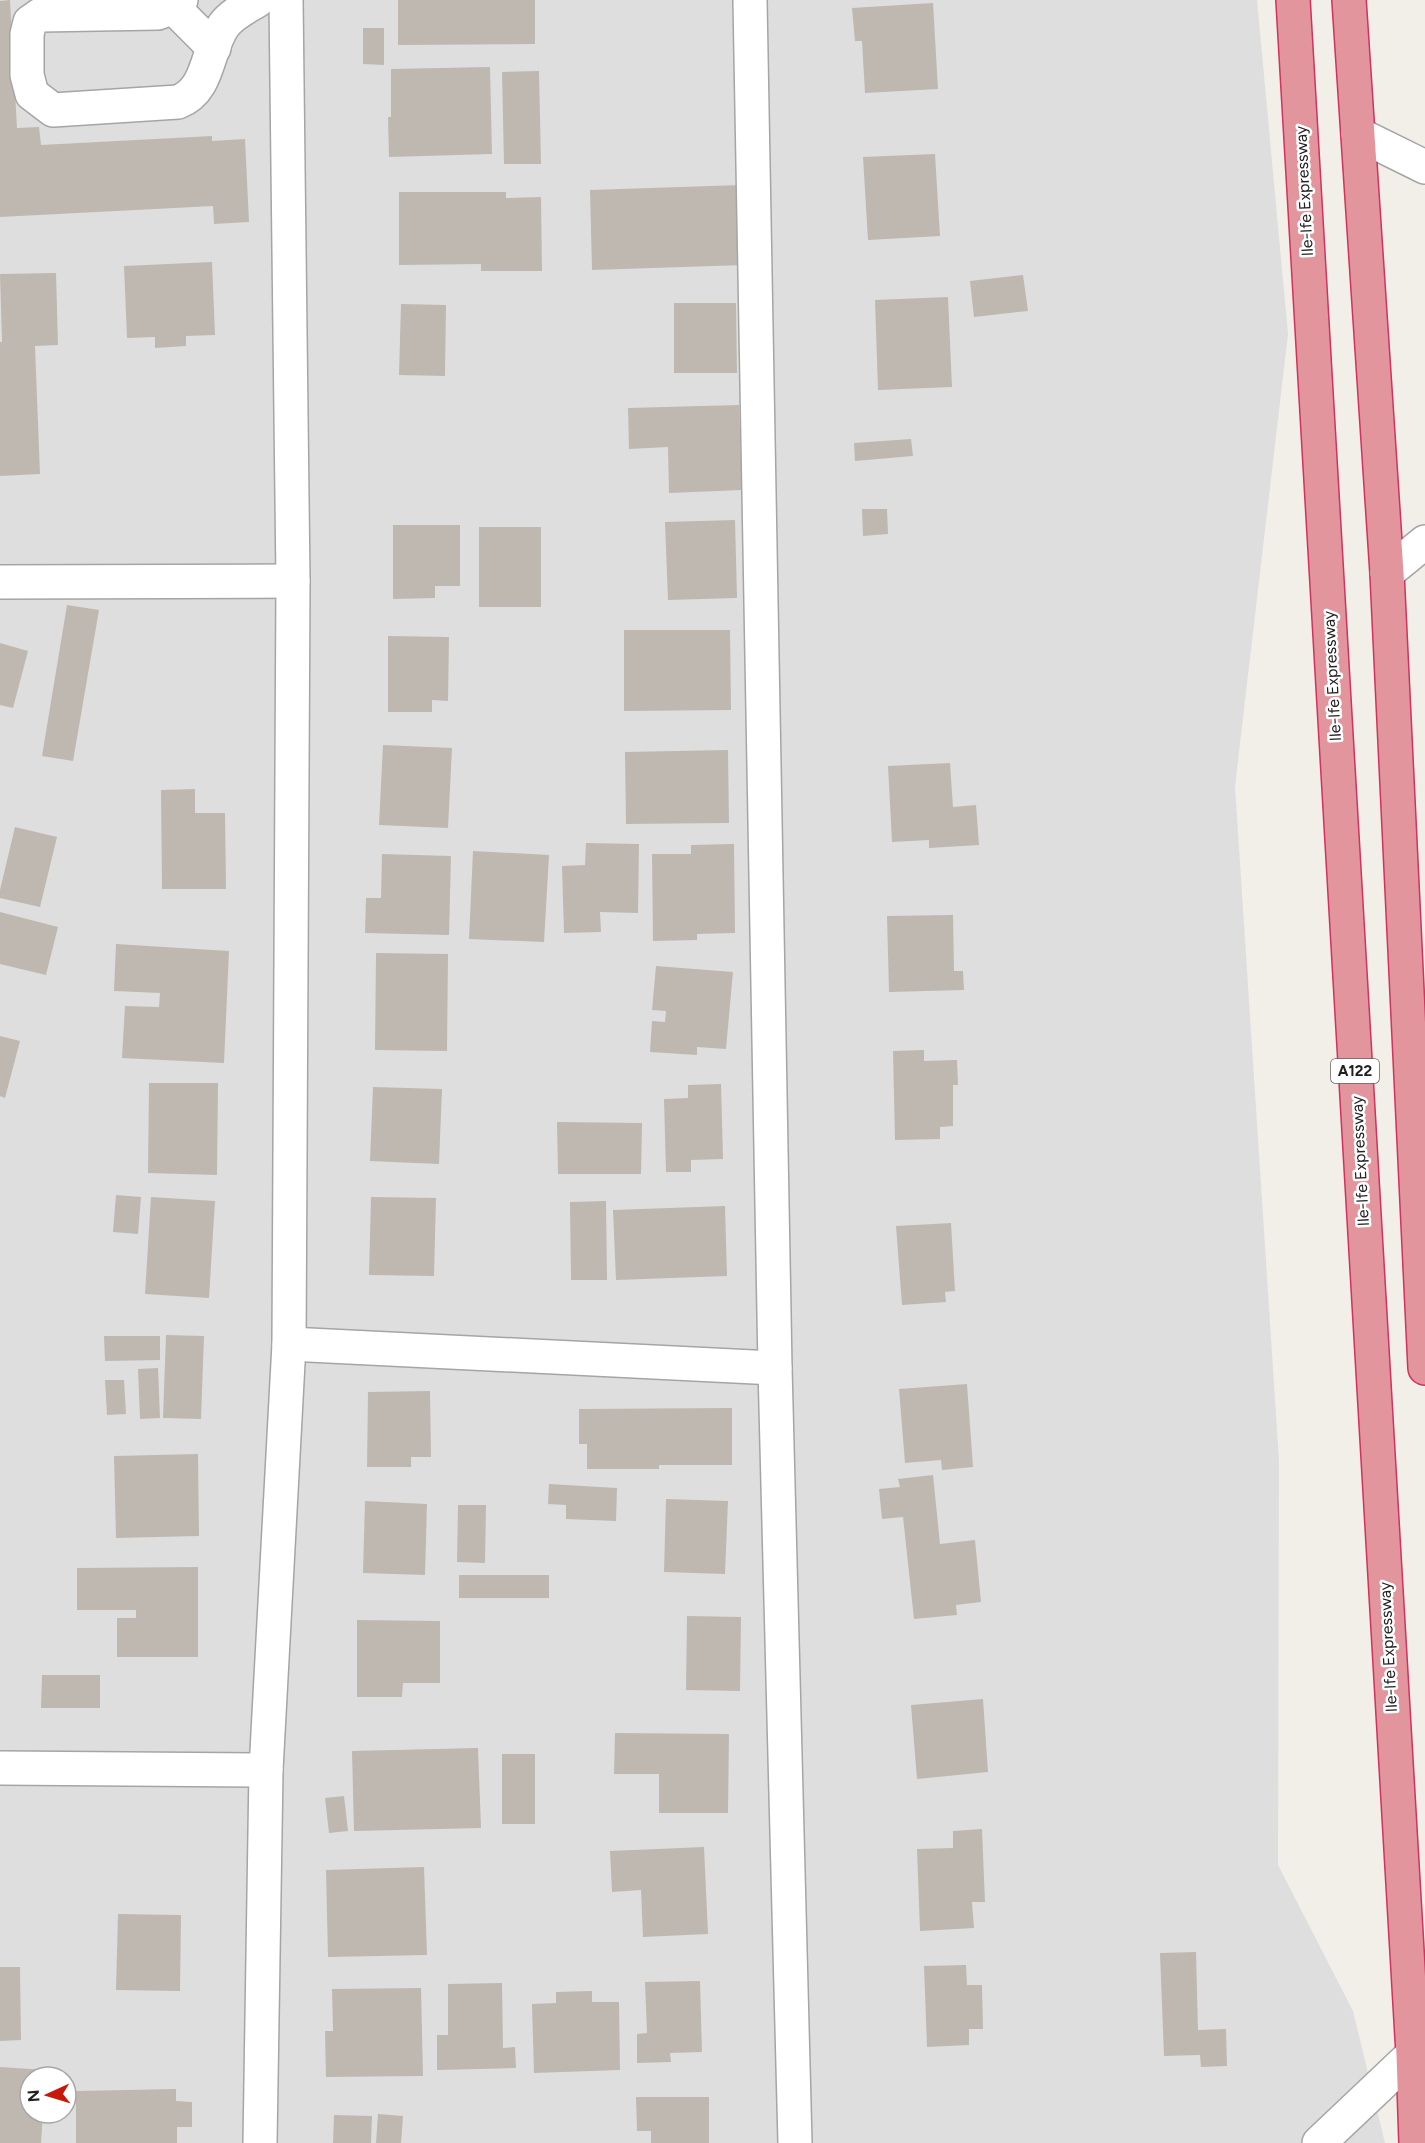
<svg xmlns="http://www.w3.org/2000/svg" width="1425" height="2143" viewBox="0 0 1425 2143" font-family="Figtree,sans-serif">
  <rect width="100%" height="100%" fill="#f1efe8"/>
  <!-- residential -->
  <path fill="#dfdede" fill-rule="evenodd" d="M0 0H1257L1288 334 1235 786 1279 1461 1278 1865 1353 2011 1385 2143H0ZM30 2077H66V2113H30Z"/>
  <!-- building -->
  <g fill="#beb8b1">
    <path d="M10 0 17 128 39 127 41 145 212 136V141L245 139 249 222 214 224 213 206 0 217V1Z"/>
    <path d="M398 0H535V44L398 45Z"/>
    <path d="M933 3 938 89 865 93 862 41H855L852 8Z"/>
    <path d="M363 28H384V65L363 64Z"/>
    <path d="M490 67 492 154 389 157 388 117H391V69Z"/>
    <path d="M539 71 541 164H504L502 72Z"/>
    <path d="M935 154 940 236 868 240 863 157Z"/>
    <path d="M741 185 744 265 592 270 590 190Z"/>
    <path d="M399 192H506V198L541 197 542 271H481V264L399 265Z"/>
    <path d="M212 262 215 335 186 336V346L155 348V337L127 338 124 266Z"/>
    <path d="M56 273 58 345 35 346 40 474 0 476V342H2L0 274Z"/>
    <path d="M1023 275 1028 311 974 317 970 281Z"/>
    <path d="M948 297 952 387 878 390 875 300Z"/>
    <path d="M674 303H736L737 373H674Z"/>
    <path d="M401 304 446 305 445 376 399 375Z"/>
    <path d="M739 405 742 490 669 493 668 447 629 449 628 408Z"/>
    <path d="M911 439 913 456 855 461 854 443Z"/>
    <path d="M862 509H887L888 534 863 536Z"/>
    <path d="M735 520 737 598 668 600 665 522Z"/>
    <path d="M393 525H460V586H435V598L393 599Z"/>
    <rect x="479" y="527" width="62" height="80"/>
    <path d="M67 605 99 610 73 761 42 756Z"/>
    <path d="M624 630H730L731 710 624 711Z"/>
    <path d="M388 636 449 637 448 701 432 700V712H388Z"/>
    <path d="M0 643 28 651 13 708 0 705Z"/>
    <path d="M383 745 452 748 448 828 379 825Z"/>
    <path d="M728 750 729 823 626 824 625 752Z"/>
    <path d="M950 763 953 807 976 805 979 845 929 848V840L892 842 888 766Z"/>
    <path d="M195 789V813H225L226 889H162L161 790Z"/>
    <path d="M15 827 57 837 40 907 0 898V890Z"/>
    <path d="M586 843 639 844 638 913 600 912 601 932 564 933 562 866 585 865Z"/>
    <path d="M734 844 735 933 697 934V940L653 941 652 854H691V845Z"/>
    <path d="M473 851 549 855 544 942 469 939Z"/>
    <path d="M382 854 451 856 449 935 365 933 366 898H381Z"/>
    <path d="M0 912 58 927 46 975 0 964Z"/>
    <path d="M953 915 954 971H963L964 990 889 992 887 916Z"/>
    <path d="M116 944 229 951 224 1063 122 1058 125 1006 159 1007 160 993 114 991Z"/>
    <path d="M376 953 448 954 447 1051 375 1050Z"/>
    <path d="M656 966 733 972 726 1049 697 1047V1055L650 1052 652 1021 665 1022 666 1011 652 1010Z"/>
    <path d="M0 1036 20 1041 5 1098 0 1096Z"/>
    <path d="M924 1050V1061L957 1060 958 1085H953V1126L940 1127V1139L895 1140 893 1051Z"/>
    <path d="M149 1083H218L217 1175 148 1173Z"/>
    <path d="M721 1084 723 1159 691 1160V1172H666L664 1099 688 1098V1085Z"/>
    <path d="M373 1087 442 1089 439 1164 370 1161Z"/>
    <path d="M557 1122 642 1123 641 1174H558Z"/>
    <path d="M116 1195 141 1197 138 1234 113 1232Z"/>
    <path d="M151 1197 215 1201 209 1298 145 1294Z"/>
    <path d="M371 1197 436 1198 434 1276 369 1275Z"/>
    <path d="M606 1201 607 1280H571L570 1202Z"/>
    <path d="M725 1206 727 1276 616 1280 613 1210Z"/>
    <path d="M951 1223 955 1291 945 1292 946 1302 902 1305 896 1226Z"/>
    <path d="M166 1335 204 1336 201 1419 163 1418Z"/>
    <path d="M104 1336H160V1360L105 1361Z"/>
    <path d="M158 1368 160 1418 140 1419 138 1369Z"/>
    <path d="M105 1380H124L126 1414 107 1415Z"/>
    <path d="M967 1384 973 1467 942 1470 941 1460 905 1463 899 1389Z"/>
    <path d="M430 1391 431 1457H411V1467H367L368 1392Z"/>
    <path d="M732 1408V1465H659V1469H587V1444H579V1409Z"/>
    <path d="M198 1454 199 1536 116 1538 114 1456Z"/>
    <path d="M933 1475 940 1544 975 1540 981 1602 956 1605 957 1615 914 1619 903 1517 882 1519 879 1489 900 1487 898 1479Z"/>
    <path d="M549 1484 617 1488 616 1521 566 1519V1505L548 1504Z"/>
    <path d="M666 1499 728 1501 725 1574 664 1572Z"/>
    <path d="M365 1501 427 1504 425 1575 363 1573Z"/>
    <path d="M458 1505H486L485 1563 457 1562Z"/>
    <path d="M198 1567V1657H117V1618H136V1610H77V1568Z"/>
    <rect x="459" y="1575" width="90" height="23"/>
    <path d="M687 1616 741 1617 740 1691 686 1690Z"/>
    <path d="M357 1620 440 1621V1683H403L402 1697H357Z"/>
    <path d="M42 1675H100V1708H41Z"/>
    <path d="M983 1699 988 1772 917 1779 911 1705Z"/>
    <path d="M615 1733 729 1734 728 1813H659V1774H614Z"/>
    <path d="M478 1748 481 1828 354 1831 352 1751Z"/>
    <rect x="502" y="1754" width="33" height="70"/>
    <path d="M344 1796 348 1831 329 1833 325 1798Z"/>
    <path d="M982 1829 985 1902H972L974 1928 920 1931 917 1849 953 1848V1831Z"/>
    <path d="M704 1847 708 1934 643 1937 641 1890 612 1892 610 1851Z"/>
    <path d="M424 1867 427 1955 328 1957 326 1870Z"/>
    <path d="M118 1914 181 1915 180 1991 116 1990Z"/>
    <path d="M1196 1952 1198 2030 1226 2029 1227 2066 1201 2067 1200 2055 1164 2056 1160 1953Z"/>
    <path d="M966 1965 967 1985H982L983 2029H969V2045L927 2047 924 1966Z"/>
    <path d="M0 1967H20L21 2040 0 2041Z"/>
    <path d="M700 1981 702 2052 670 2053 671 2062 637 2063V2034L647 2033 645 1982Z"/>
    <path d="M502 1983 503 2048 515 2047 516 2068 437 2070V2035H448V1984Z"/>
    <path d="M421 1988 423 2076 326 2077 325 2031H333L332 1989Z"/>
    <path d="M592 1991V2002H619L620 2070 534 2073 532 2004 556 2003V1992Z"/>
    <path d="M0 2067 46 2070 45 2077H30V2113H43L41 2143H0Z"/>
    <path d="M176 2089V2101L192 2102V2127H177V2143H76V2091Z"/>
    <path d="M636 2097H709V2143H651V2131H637Z"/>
    <path d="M378 2114 403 2116 401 2143H376Z"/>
    <path d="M334 2115 372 2116 371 2143H333Z"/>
  </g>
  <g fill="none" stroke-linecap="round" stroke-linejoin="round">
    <defs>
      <g id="minor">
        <path d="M181 0 173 7 158 13 40 15 30 22 27 34V75L32 94 53 110 178 102C210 90 206 50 224 25 232 14 247 7 258 0"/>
        <path d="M750 0 775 1368 795 2143"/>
        <path d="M173 7 214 48"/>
        <path d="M1358 134 1425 167"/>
        <path d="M1387 573 1425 542"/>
        <path d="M0 582 293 581"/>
        <path d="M289 1344 775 1368"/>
        <path d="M0 1768 266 1770"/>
        <path d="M260 2143 266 1770 289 1344 293 581 286 0"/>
        <path d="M1319 2143 1413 2054"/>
      </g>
      <g id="highway">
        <path d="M1293 0 1413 2054 1416 2143"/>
        <path d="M1349 0 1387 573 1425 1368"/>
      </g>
    </defs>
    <!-- minor casing -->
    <use href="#minor" stroke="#a5a5a5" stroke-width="36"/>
    <!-- highway casing -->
    <use href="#highway" stroke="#d2325d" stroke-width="36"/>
    <!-- minor -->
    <use href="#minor" stroke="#fff" stroke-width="33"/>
    <!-- highway -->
    <use href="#highway" stroke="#e3959e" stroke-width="33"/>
  </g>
  <g text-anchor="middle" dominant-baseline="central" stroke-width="5" stroke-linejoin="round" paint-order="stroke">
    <!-- shield labels -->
    <rect fill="#fff" stroke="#646464" stroke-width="1.5" x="1331" y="1059" width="48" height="24" rx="4.5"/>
    <g font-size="15" font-weight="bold" fill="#212121">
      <text x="1355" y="1071">A122</text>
    </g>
    <!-- street labels -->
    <g font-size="16" fill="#212121" stroke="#fff">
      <text transform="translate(1304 191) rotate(-93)">Ile-Ife Expressway</text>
      <text transform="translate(1332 676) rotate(-93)">Ile-Ife Expressway</text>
      <text transform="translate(1360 1161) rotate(-93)">Ile-Ife Expressway</text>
      <text transform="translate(1388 1647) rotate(-93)">Ile-Ife Expressway</text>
    </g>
  </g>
  <!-- north arrow -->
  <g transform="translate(48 2095) rotate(266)"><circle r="28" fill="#ffffff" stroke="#a6a6a6" stroke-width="1.5"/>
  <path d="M0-4.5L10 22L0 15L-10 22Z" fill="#c7190b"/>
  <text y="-9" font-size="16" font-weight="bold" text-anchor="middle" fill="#212121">N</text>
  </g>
</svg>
